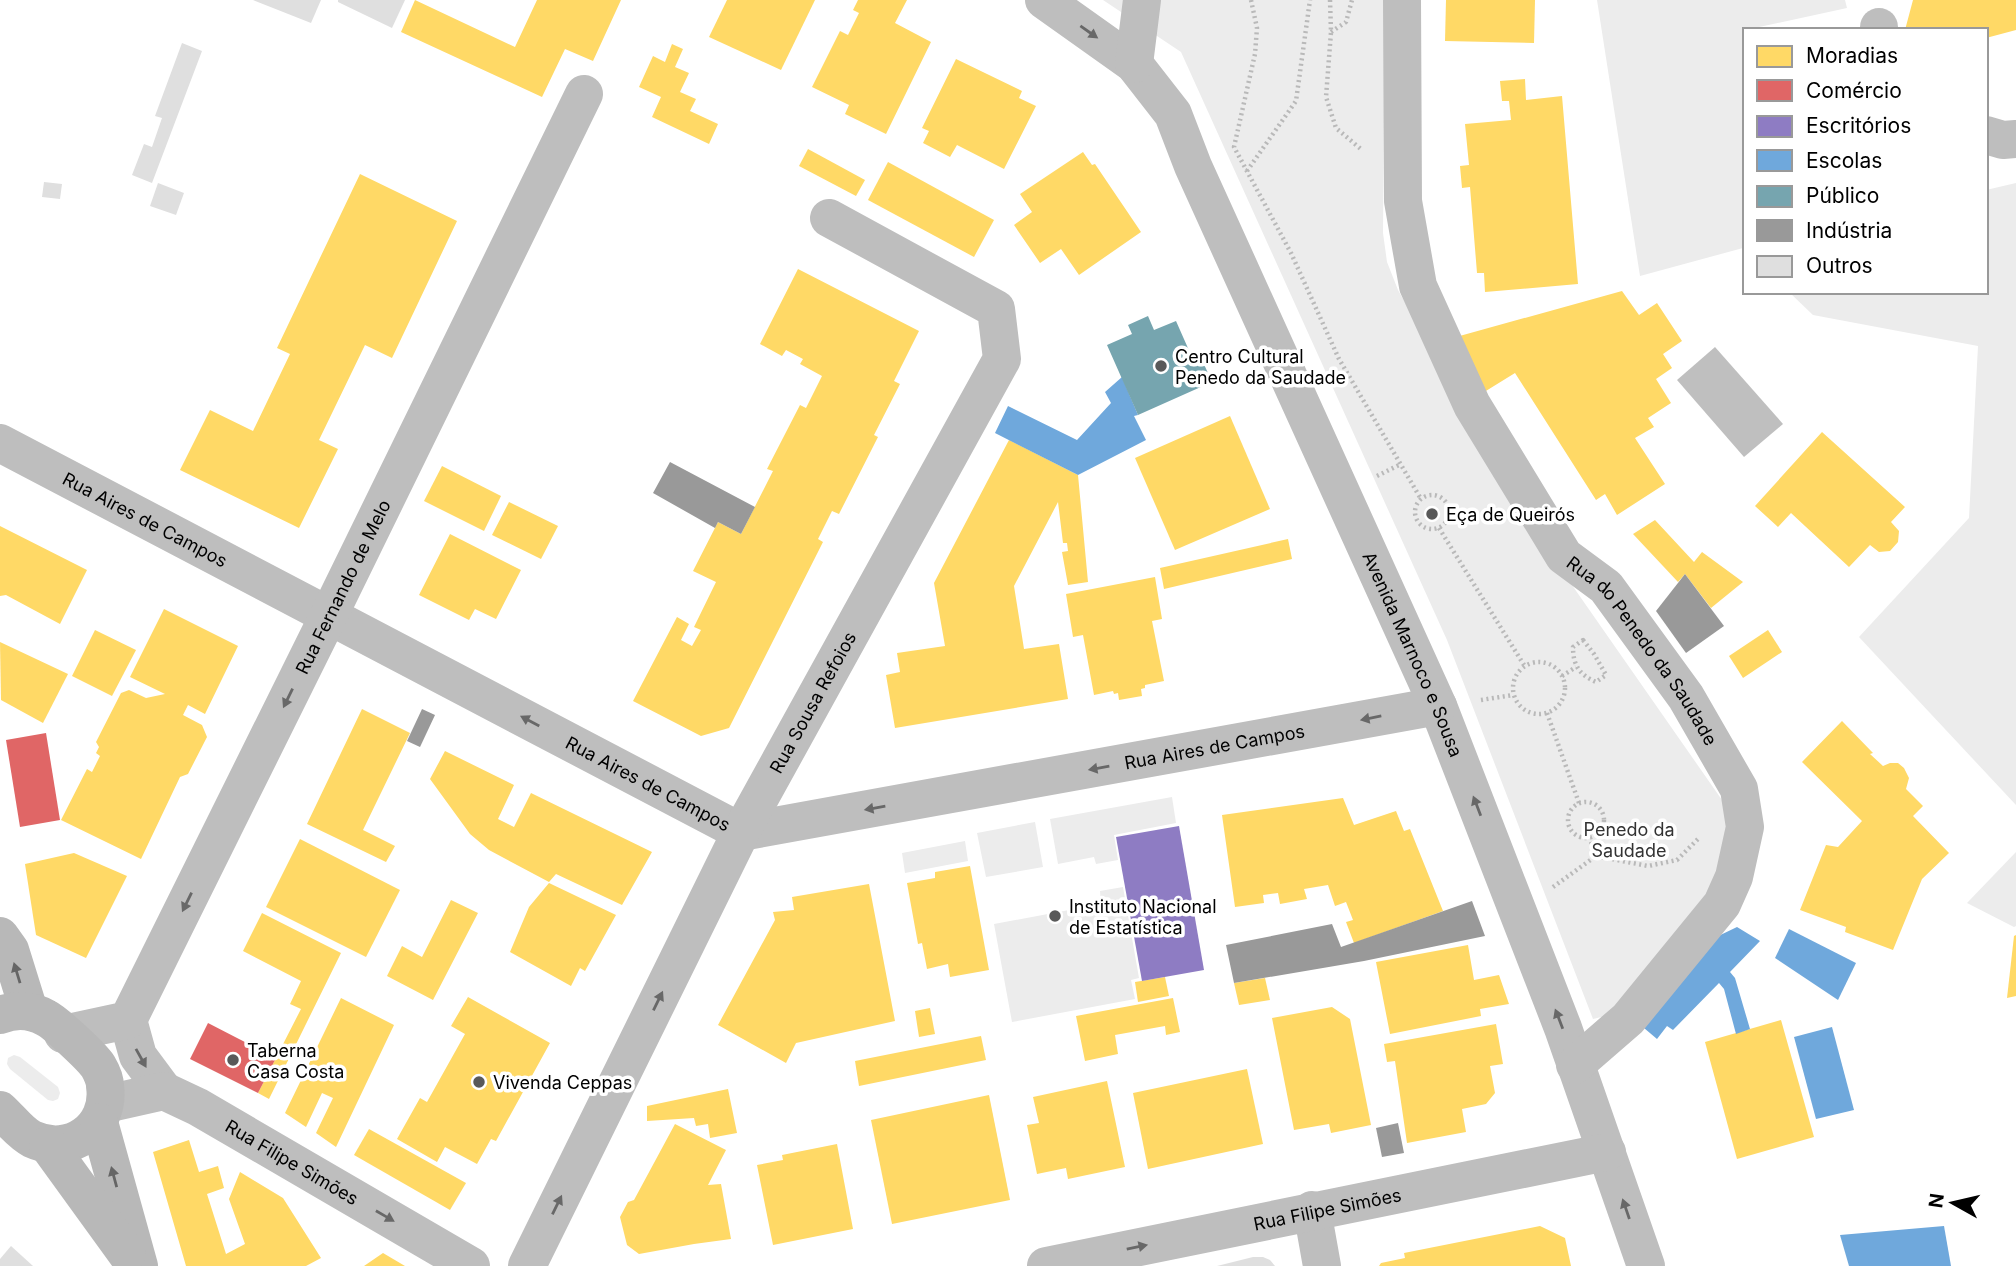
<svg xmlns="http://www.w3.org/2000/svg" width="2016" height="1266" viewBox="0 0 2016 1266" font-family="Inter,sans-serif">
  <rect width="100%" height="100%" fill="#fff"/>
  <!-- green -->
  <g fill="#ececec">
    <path d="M1103 0H1385L1383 233 1387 262 1398 290 1528 522 1722 800 1730 817 1722 874 1614 1014 1593 1019 1447 640 1181 52Z"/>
    <path d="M1597 0H1845L1847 8 1745 30V250L1743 248 1640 276Z"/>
    <path d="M2016 183V805L1859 637 1969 518 1978 346 1813 315 1789 292H1986V190Z"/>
    <path d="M1172 797 1176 823 1114 835 1118 860 1096 864 1094 857 1058 864 1050 819Z"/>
    <path d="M1035 822 1043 867 986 877 977 833Z"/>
    <path d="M965 841 968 861 905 873 902 853Z"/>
    <path d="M2016 852V926L2014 927 1967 903Z"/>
    <path d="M1123 887 1139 978 1131 980 1135 999 1012 1022 994 924 1101 904 1100 891Z"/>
    <path d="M14 1055 20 1057 58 1087 60 1093 58 1099 53 1101 48 1100 10 1069 7 1064 8 1058Z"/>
  </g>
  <!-- water -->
  <path fill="#bfbfbf" d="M1715 347 1783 424 1744 457 1677 380Z"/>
  <!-- homes -->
  <g fill="#ffd966">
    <path d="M415 0 515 47 537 0H621L593 61 565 49 542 97 401 32Z"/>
    <path d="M727 0H815L781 70 709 37Z"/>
    <path d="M858 0H907L895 23 931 42 886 134 845 114 849 105 812 87 840 31 848 35 859 13 853 10Z"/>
    <path d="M1446 0H1535L1534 43 1445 41Z"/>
    <path d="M1913 0H2016V30L1986 38V30H1905Z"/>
    <path d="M672 44 683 49 675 67 689 73 680 92 696 99 690 111 718 124 709 144 652 117 661 97 639 87 653 56 665 62Z"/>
    <path d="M956 59 1022 91 1019 98 1036 106 1004 169 957 145 950 157 923 143 929 131 922 128Z"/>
    <path d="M1525 79 1526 100 1562 96 1578 284 1485 292 1484 273H1477L1470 187 1462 188 1460 166 1469 165 1465 124 1511 120 1509 101H1502L1500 81Z"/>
    <path d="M808 149 865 180 856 196 799 166Z"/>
    <path d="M1083 152 1092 165 1095 164 1141 232 1079 275 1061 249 1040 263 1014 225 1032 212 1020 194Z"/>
    <path d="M888 162 994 220 974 257 868 200Z"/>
    <path d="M360 174 457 221 392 358 365 345 319 440 338 449 299 528 180 470 210 410 253 431 290 354 277 348Z"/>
    <path d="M798 269 919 331 894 381 900 384 874 435 878 437 839 514 832 511 818 539 823 542 729 728 701 736 633 701 677 617 689 624 681 640 692 646 701 630 694 627 716 582 693 571 718 522 741 534 773 471 767 469 800 405 806 408 822 376 800 364 803 359 786 350 782 356 760 344Z"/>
    <path d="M1622 291 1639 315 1657 303 1682 341 1663 354 1672 368 1656 379 1671 403 1648 418 1654 427 1635 438 1665 484 1617 515 1605 494 1596 500 1515 373 1481 394 1456 337Z"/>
    <path d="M1230 416 1270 509 1175 550 1135 458Z"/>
    <path d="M1822 432 1905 507 1891 522 1899 531 1898 542 1890 551 1879 552 1870 545 1849 567 1791 513 1778 527 1755 506Z"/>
    <path d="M1009 440 1078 475 1088 582 1068 585 1062 552 1068 551 1067 543H1063L1058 502 1014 586 1024 649 1059 644 1068 699 895 728 886 675 900 672 897 653 945 646 934 583Z"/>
    <path d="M442 466 501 496 484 531 424 501Z"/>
    <path d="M509 502 558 526 541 559 492 535Z"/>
    <path d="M1655 520 1694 562 1702 552 1743 582 1711 608 1685 574 1678 582 1633 534Z"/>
    <path d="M0 526 87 570 60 624 6 595 0 596Z"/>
    <path d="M450 534 521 570 496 619 475 609 469 620 419 595Z"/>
    <path d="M1288 539 1292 559 1164 589 1160 568Z"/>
    <path d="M1155 577 1162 619 1152 621 1164 681 1145 685V688L1141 689 1142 696 1119 700 1118 693 1114 694 1113 691 1094 695 1083 635 1073 637 1066 594Z"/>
    <path d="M164 609 238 646 205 714 188 705 183 715 202 725 207 737 188 774 180 777 141 859 61 820 87 769 92 772 100 756 96 753 99 747 96 742 121 693 129 690 146 698 165 694 130 677Z"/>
    <path d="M95 630 136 650 112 696 72 676Z"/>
    <path d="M1768 630 1782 652 1743 678 1729 656Z"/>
    <path d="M0 642 68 674 43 723 1 700Z"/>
    <path d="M362 709 410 733 363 830 395 846 386 862 307 824Z"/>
    <path d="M1842 721 1873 753 1870 754 1883 766 1890 763H1898L1904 768 1909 778 1906 789 1923 806 1913 816 1949 853 1922 879 1893 950 1845 932 1846 927 1800 910 1826 845 1838 847 1862 821 1802 762Z"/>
    <path d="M445 751 514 785 498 819 514 827 531 793 652 852 622 905 556 874 549 882 489 850 470 834 430 779Z"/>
    <path d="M1343 798 1354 825 1396 811 1404 831 1410 829 1443 911 1354 943 1346 922 1353 920 1346 902 1335 906 1328 885 1304 889 1307 899 1280 904 1278 893 1263 895 1264 903 1235 907 1222 815Z"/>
    <path d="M300 839 400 890 366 957 266 907Z"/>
    <path d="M74 853 127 876 86 958 36 935 25 864Z"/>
    <path d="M970 866 989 970 950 977 948 964 927 969 922 943 918 944 907 883 935 878V872Z"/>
    <path d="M549 883 616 915 585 971 580 968 571 986 510 952 529 907Z"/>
    <path d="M869 884 895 1021 796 1043 786 1063 718 1025 775 920 773 912 794 910 792 897Z"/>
    <path d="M451 900 478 913 433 1000 387 976 402 946 422 957Z"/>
    <path d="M262 913 341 953 269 1099 258 1093 301 1009 290 1004 301 981 243 951Z"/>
    <path d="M2016 935V996L2007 998 2014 936Z"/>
    <path d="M1468 945 1474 980 1499 975 1509 1004 1480 1009 1481 1016 1390 1034 1376 962Z"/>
    <path d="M1165 977 1169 996 1138 1002 1135 982Z"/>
    <path d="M1265 978 1270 1000 1239 1005 1234 983Z"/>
    <path d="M468 997 550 1043 496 1141 491 1139 477 1164 445 1147 437 1162 397 1139 420 1098 427 1102 465 1034 451 1026Z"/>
    <path d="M341 998 394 1025 336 1147 316 1133 333 1098 322 1093 306 1127 285 1113Z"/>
    <path d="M1173 998 1180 1032 1166 1035 1165 1026 1115 1035 1118 1054 1085 1061 1076 1016Z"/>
    <path d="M1332 1007 1350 1019 1371 1125 1331 1133 1329 1124 1294 1130 1272 1018Z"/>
    <path d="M930 1008 935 1034 919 1037 915 1011Z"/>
    <path d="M1781 1020 1814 1137 1737 1159 1705 1042Z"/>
    <path d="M1496 1024 1503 1064 1490 1066 1495 1093 1486 1104 1462 1109 1466 1132 1407 1143 1395 1061 1387 1062 1384 1044Z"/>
    <path d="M981 1036 986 1060 859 1086 855 1061Z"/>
    <path d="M1247 1069 1263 1144 1148 1169 1133 1093Z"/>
    <path d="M1107 1081 1125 1167 1068 1179 1066 1168 1037 1174 1027 1125 1039 1123 1033 1097Z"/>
    <path d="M728 1089 737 1133 710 1138 708 1124 696 1126 694 1118 647 1121V1106Z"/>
    <path d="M989 1095 1010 1200 892 1224 871 1120Z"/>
    <path d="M675 1124 726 1150 708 1185 721 1184 731 1239 694 1244 639 1254 627 1245 620 1217 628 1202 634 1200Z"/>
    <path d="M369 1129 466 1183 450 1210 354 1155Z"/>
    <path d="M189 1140 199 1172 218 1166 224 1188 207 1194 226 1254 245 1244 229 1199 240 1172 283 1198 321 1258 306 1266H186L153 1152Z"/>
    <path d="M837 1144 853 1229 773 1245 757 1165 783 1160 782 1155Z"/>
    <path d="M1540 1226 1565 1238 1571 1266H1379L1381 1263 1405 1258 1404 1253Z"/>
    <path d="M383 1253 405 1266H364Z"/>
  </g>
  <!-- shops -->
  <g fill="#e06666">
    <path d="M46 733 60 820 20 827 6 740Z"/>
    <path d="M208 1023 276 1058 258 1093 190 1059Z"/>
  </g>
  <!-- offices -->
  <path fill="#8e7cc3" d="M1179 826 1204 970 1142 981 1116 837Z"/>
  <!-- schools -->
  <g fill="#6fa8dc">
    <path d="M1122 377 1138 415 1134 416 1146 440 1078 475 995 433 1008 406 1077 440 1111 403 1105 392Z"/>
    <path d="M1737 927 1760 941 1730 972 1735 978 1750 1029 1736 1034 1724 989 1719 983 1673 1030 1667 1026 1657 1039 1644 1028 1710 940Z"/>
    <path d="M1789 929 1856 963 1838 1000 1775 958Z"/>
    <path d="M1832 1027 1854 1110 1816 1119 1794 1037Z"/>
    <path d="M1944 1226 1951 1266H1849L1840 1235Z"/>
  </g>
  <!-- public -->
  <path fill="#76a5af" d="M1148 316 1154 330 1176 321 1191 355 1198 351 1212 382 1138 415 1107 345 1132 334 1128 325Z"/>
  <!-- industry -->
  <g fill="#999">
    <path d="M670 462 755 507 741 534 718 522 715 528 653 493Z"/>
    <path d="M1685 574 1724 626 1686 653 1656 611Z"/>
    <path d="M422 709 435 715 420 747 407 741Z"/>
    <path d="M1472 901 1485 936 1364 961 1234 983 1226 945 1332 924 1341 947Z"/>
    <path d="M1398 1123 1404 1153 1382 1157 1376 1128Z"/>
  </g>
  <!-- building -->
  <g fill="#dfdfdf">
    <path d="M253 0H321L311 23Z"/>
    <path d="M338 0H405L392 28 338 2Z"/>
    <path d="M182 43 202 51 152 183 132 175 144 144 152 147 162 118 155 116Z"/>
    <path d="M44 182 62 184 60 199 42 197Z"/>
    <path d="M158 183 184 193 176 215 150 206Z"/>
    <path d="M11 1246 33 1266H0V1259Z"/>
    <path d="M1253 1257H1263L1270 1260 1275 1266H1217Z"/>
  </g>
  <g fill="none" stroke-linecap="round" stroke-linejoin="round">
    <!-- path -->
    <g stroke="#b9b9b9" stroke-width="4.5" stroke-dasharray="2 3.5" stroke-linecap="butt">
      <path d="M1251 0 1257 28 1255 54 1234 147 1291 253 1339 359 1421 499"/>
      <path d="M1330 0 1331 32 1326 97 1336 128 1362 150"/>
      <path d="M1331 32 1346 22 1352 0"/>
      <path d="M1247 171 1296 101 1310 0"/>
      <path d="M1377 476 1401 464"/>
      <circle cx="1432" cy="512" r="17"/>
      <path d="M1439 528 1524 665"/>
      <path d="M1583 640 1594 654 1606 675 1596 682C1580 675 1573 666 1573 647Z"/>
      <circle cx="1539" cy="688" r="26"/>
      <path d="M1562 676 1576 667"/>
      <path d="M1481 700 1513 695"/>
      <path d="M1547 713 1579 803"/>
      <circle cx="1586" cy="820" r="18"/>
      <path d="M1596 856 1648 866 1677 860 1698 839"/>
      <path d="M1553 887 1596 856 1590 839"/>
    </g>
    <!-- minor -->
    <g stroke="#bebebe" stroke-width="38">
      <path id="s1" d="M1044 0 1134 64 1173 114 1193 166 1438 706 1563 1028 1646 1266"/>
      <path id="s2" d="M1402 0 1403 201 1418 286 1472 405 1564 556 1606 587 1686 697 1739 789 1745 827 1734 877 1722 904 1628 1019 1575 1065"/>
      <path d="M1879 27V30"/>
      <path d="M1134 64 1142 0"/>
      <path d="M1986 135 2003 140 2016 139"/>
      <path id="s3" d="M0 443 741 832 1438 706"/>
      <path d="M128 1020 138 1056 164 1091"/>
      <path id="s4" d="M63 1034 128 1020 329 615 584 94"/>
      <path id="s5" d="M106 1104 164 1091 198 1107 471 1266"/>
      <path d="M1312 1210 1322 1266"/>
      <path id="s6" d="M527 1266 741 832 1002 359 996 309 829 218"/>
      <path id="s7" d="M1046 1266 1607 1152"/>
    </g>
    <!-- secondary -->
    <g stroke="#b8b8b8" stroke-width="38">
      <path d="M0 936 10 950 29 1011"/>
      <path d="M0 1015C15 1009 32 1010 46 1018 56 1023 92 1057 98 1066 101 1071 105 1080 105 1086 111 1128 70 1157 32 1139 20 1133 10 1119 0 1110"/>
      <path d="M99 1122 139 1266"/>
      <path d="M48 1145 127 1254"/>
    </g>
  </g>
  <!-- one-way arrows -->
  <defs><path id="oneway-solid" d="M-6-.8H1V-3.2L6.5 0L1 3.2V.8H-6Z" transform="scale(1.75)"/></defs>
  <g fill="#686868">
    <use href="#oneway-solid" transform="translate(1089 32) rotate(35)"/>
    <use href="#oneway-solid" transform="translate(288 698) rotate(116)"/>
    <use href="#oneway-solid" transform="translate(1371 718) rotate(169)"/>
    <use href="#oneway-solid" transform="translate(530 721) rotate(-152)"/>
    <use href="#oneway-solid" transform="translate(1099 768) rotate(170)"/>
    <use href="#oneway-solid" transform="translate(1477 806) rotate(-111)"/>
    <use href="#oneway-solid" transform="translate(875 808) rotate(170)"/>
    <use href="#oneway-solid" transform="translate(187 902) rotate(116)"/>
    <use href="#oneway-solid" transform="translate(658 1001) rotate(-64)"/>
    <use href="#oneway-solid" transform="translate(1559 1019) rotate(-111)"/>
    <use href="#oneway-solid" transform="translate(141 1058) rotate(61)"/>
    <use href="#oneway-solid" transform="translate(557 1205) rotate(-64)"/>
    <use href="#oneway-solid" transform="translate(1626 1209) rotate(-109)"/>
    <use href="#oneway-solid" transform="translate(385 1216) rotate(30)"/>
    <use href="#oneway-solid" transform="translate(1137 1247) rotate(-12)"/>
  </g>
  <g fill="#656565">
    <use href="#oneway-solid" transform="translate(17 973) rotate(-107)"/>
    <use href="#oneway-solid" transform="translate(114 1177) rotate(-105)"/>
  </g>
  <!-- markers -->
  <g fill="#595959" stroke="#fff" stroke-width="2.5">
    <circle cx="1161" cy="366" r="7"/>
    <circle cx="1432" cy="514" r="7"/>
    <circle cx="1055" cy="916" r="7"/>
    <circle cx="233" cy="1060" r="7"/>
    <circle cx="479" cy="1082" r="7"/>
  </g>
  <g text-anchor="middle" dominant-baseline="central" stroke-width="7" stroke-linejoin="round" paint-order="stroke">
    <!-- poi labels -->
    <g font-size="18" fill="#000" stroke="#fff" text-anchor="start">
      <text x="1175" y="356">Centro Cultural<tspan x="1175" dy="21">Penedo da Saudade</tspan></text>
      <text x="1446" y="514">Eça de Queirós</text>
      <text x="1069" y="906">Instituto Nacional<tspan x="1069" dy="21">de Estatística</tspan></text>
      <text x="247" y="1050">Taberna<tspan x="247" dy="21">Casa Costa</tspan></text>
      <text x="493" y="1082">Vivenda Ceppas</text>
    </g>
    <!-- street labels -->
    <g font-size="18" fill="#000" stroke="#fff">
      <text stroke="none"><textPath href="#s3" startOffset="164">Rua Aires de Campos</textPath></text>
      <text stroke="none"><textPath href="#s4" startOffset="550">Rua Fernando de Melo</textPath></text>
      <text stroke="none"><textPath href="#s2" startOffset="719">Rua do Penedo da Saudade</textPath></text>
      <text stroke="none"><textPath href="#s1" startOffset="765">Avenida Marnoco e Sousa</textPath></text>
      <text stroke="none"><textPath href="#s6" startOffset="632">Rua Sousa Refoios</textPath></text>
      <text stroke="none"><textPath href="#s3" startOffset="1318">Rua Aires de Campos</textPath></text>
      <text stroke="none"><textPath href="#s3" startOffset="732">Rua Aires de Campos</textPath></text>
      <text stroke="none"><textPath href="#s5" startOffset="206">Rua Filipe Simões</textPath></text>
      <text stroke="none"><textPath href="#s7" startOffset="287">Rua Filipe Simões</textPath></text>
    </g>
    <!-- park labels -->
    <g font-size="18" fill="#333" stroke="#fff">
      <text x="1629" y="829">Penedo da<tspan x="1629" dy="21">Saudade</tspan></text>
    </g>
  </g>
  <!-- legend -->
  <rect x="1743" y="28" width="245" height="266" fill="#ffffff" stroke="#999999" stroke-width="2"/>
  <rect x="1757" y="46" width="35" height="21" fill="#ffd966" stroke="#999999" stroke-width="2"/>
  <text x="1806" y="63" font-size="21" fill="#000000">Moradias</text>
  <rect x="1757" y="80" width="35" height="21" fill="#e06666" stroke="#999999" stroke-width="2"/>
  <text x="1806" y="98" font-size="21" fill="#000000">Comércio</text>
  <rect x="1757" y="116" width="35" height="21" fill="#8e7cc3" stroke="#999999" stroke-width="2"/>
  <text x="1806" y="133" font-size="21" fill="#000000">Escritórios</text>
  <rect x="1757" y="150" width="35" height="21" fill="#6fa8dc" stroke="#999999" stroke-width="2"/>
  <text x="1806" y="168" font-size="21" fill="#000000">Escolas</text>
  <rect x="1757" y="186" width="35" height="21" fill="#76a5af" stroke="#999999" stroke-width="2"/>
  <text x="1806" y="203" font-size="21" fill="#000000">Público</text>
  <rect x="1757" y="220" width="35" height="21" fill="#999999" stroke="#999999" stroke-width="2"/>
  <text x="1806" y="238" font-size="21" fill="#000000">Indústria</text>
  <rect x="1757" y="256" width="35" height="21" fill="#dfdfdf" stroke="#999999" stroke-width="2"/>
  <text x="1806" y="273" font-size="21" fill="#000000">Outros</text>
  <!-- north arrow -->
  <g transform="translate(1953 1203) rotate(278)" stroke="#ffffff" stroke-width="5" paint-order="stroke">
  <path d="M0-5L12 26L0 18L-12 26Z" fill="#000000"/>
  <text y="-10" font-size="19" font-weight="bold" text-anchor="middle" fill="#000000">N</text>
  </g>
</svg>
